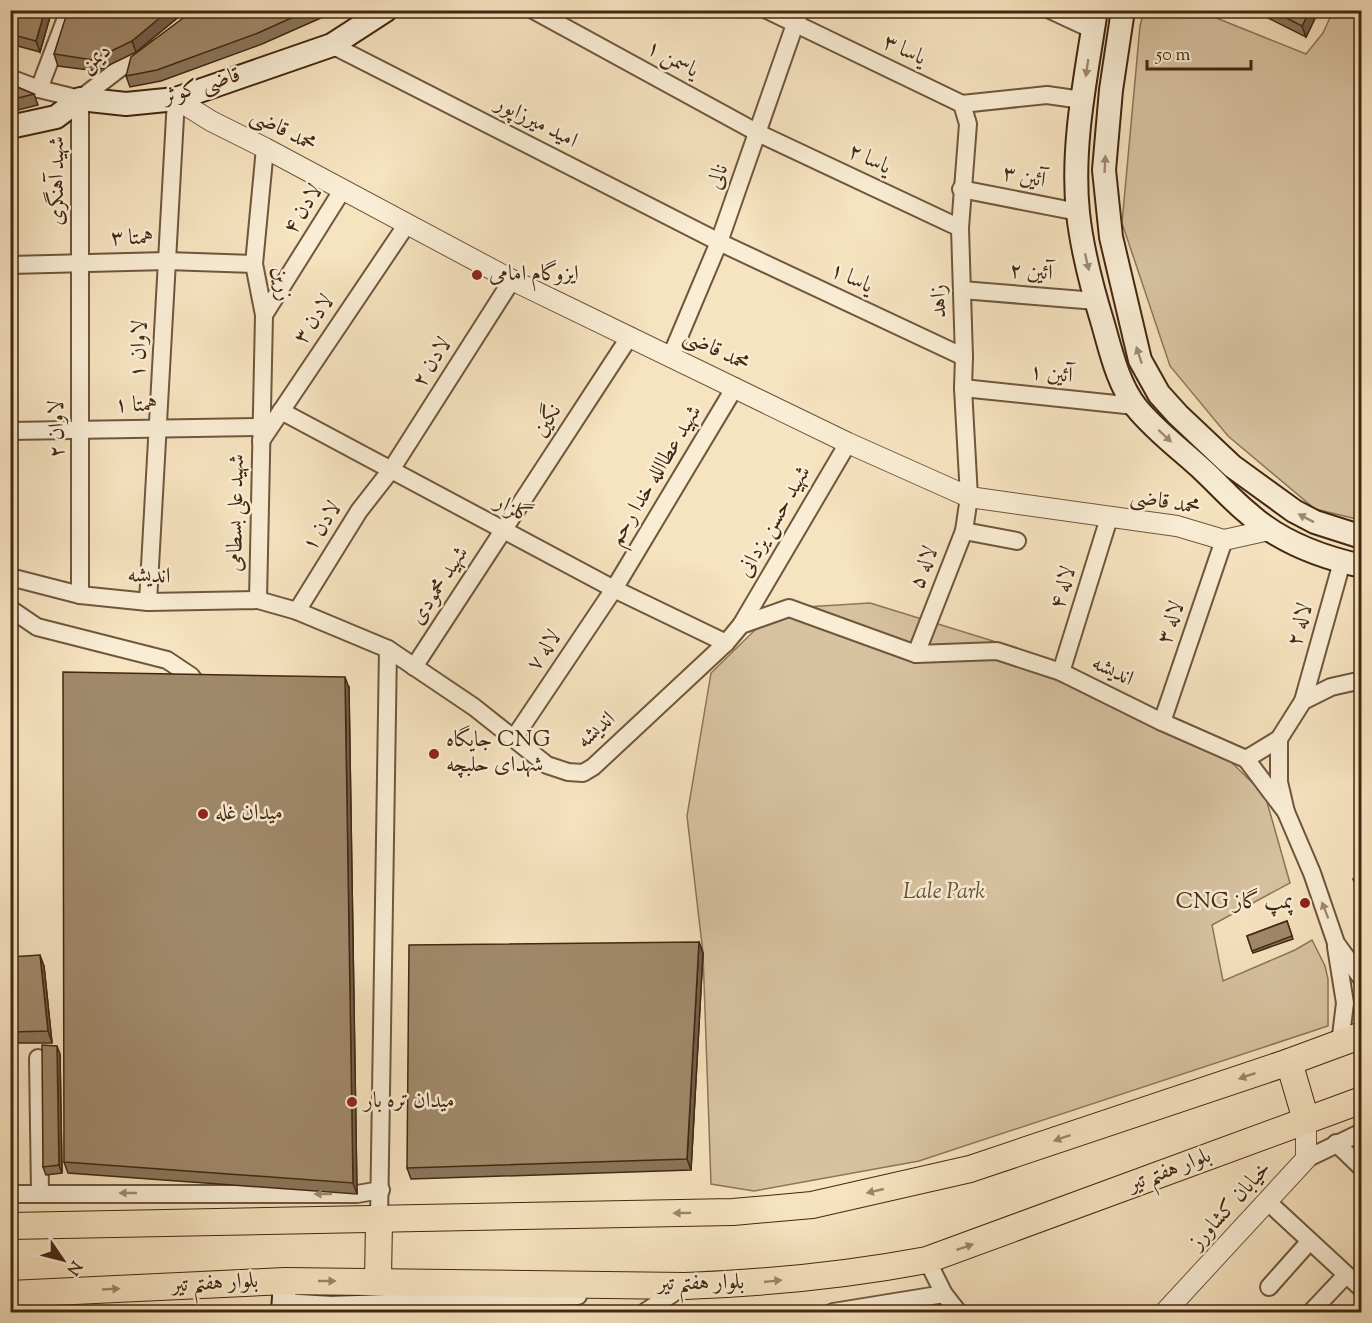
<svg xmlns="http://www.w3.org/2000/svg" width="1372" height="1323" viewBox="0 0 1372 1323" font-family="'Sorts Mill Goudy',Amiri,serif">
  <rect width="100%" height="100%" fill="#f6e3bf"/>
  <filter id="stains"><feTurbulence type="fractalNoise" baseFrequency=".00333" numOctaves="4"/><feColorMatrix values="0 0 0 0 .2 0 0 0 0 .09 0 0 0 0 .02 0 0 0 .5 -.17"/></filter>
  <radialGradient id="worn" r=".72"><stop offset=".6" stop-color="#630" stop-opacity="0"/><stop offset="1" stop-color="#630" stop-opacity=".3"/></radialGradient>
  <!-- green -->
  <g fill="#d8c3a1" stroke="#8e7558" stroke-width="1.5">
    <path d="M1144 11H1199L1306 54 1323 33 1333 11H1361V520L1315 509 1228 436 1170 366 1122 223 1140 26Z"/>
    <path d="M870 603 993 641 1231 762 1265 795 1290 883 1212 925 1223 981 1295 950 1312 940 1325 966 1328 979V1026L919 1161 754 1191 711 1184 703 953 687 816 711 673 756 629 789 608Z"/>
    <path d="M191 1305 272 1308 271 1312H14Z"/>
  </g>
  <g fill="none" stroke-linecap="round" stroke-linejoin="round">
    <defs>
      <g id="minor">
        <path d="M533 10 758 133 960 228"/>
        <path d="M767 10 962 104"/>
        <path d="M1050 10 1093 30"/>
        <path d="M332 45 719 242 964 357"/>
        <path d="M10 78 39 89 80 99"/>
        <path d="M39 89 69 10"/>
        <path d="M80 99V595"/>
        <path d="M80 99 146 48"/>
        <path d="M962 104 1047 95 1082 100"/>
        <path d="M961 189 1078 212"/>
        <path d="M10 265 167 261 254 264"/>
        <path d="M962 290 1096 301"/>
        <path d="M264 315 343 189"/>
        <path d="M671 356 719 242 800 10"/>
        <path d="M963 388 1135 406"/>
        <path d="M281 411 614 589 726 643"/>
        <path d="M10 431 261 427"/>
        <path d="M261 441 407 224"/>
        <path d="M964 531 1017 541"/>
        <path d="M10 577 80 595 148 602 258 600 297 611 388 649 474 707 547 765 568 772 583 773 593 767 726 643 741 625 789 608 916 654 997 651 1061 672 1162 722 1246 759"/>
        <path d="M258 600 264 315 254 264 265 148"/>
        <path d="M148 602 176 99"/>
        <path d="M10 607 12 610 37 627 167 660 191 676 201 690"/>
        <path d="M297 611 359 511 391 470 512 280"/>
        <path d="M741 625 848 443"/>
        <path d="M916 654 964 531 969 497 963 388 964 357 960 228 968 124 962 104"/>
        <path d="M414 667 630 336"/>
        <path d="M1061 672 1109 518"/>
        <path d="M1303 701 1342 562"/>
        <path d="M1162 722 1224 540"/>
        <path d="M514 738 614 589 735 387"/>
        <path d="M1279 739V782L1286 812 1246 759Z"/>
        <path d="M1279 739 1303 701 1331 687 1362 680"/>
        <path d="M1286 812 1312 873 1336 943 1362 979"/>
        <path d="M1336 947 1345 1003 1340 1044"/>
        <path d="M38 1058 40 1193"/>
        <path d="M1336 1143 1362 1168"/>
        <path d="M1306 1159 1362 1132"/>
        <path d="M10 1194H357L381 1190"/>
        <path d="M1268 1202 1362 1289"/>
        <path d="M379 1220 388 649"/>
        <path d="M927 1260 944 1294 958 1312"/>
        <path d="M1269 1287 1309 1242"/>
        <path d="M283 1302 331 1305 578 1296"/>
        <path d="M645 1312 681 1288"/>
        <path d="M833 1312 944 1294"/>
        <path d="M1311 1312 1346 1275"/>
      </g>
      <g id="tertiary">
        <path d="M176 99 211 121 265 148 512 280 848 443 969 497 1177 526 1224 540 1269 530"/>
        <path d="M1165 1312 1306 1159V1120"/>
      </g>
      <g id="secondary">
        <path d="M1096 10C1086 77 1071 146 1078 213 1082 250 1092 288 1103 324 1111 352 1118 384 1136 407 1156 432 1183 451 1205 472 1220 486 1233 501 1248 513 1280 542 1320 557 1362 566"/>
        <path d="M1123 10 1111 90 1104 170 1111 237 1140 360 1159 394 1178 415 1232 466 1294 511 1315 522 1362 537"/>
        <path d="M10 127 56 117 80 99 126 104 176 99 332 45 386 10"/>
        <path d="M283 1312 285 1281"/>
      </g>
      <g id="primary">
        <path d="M1289 1062 1306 1120"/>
        <path d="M10 1226 733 1212 812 1205 970 1169 1289 1062 1362 1035"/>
        <path d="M378 1281 379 1220"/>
        <path d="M10 1294 285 1281 685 1286C766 1283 847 1275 927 1260L1362 1100"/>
      </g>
    </defs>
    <!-- minor casing -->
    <use href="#minor" stroke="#70563c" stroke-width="20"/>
    <!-- tertiary casing -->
    <use href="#tertiary" stroke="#70563c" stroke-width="22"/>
    <!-- secondary casing -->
    <use href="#secondary" stroke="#432710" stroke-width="26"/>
    <!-- primary casing -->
    <use href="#primary" stroke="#432710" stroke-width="28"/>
    <!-- minor -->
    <use href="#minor" stroke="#f9edd5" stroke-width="16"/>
    <!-- tertiary -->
    <use href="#tertiary" stroke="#f9edd5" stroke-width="20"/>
    <!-- secondary -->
    <use href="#secondary" stroke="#f9edd5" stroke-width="22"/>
    <!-- primary -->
    <use href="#primary" stroke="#f6e3bf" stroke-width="26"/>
  </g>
  <!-- wall -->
  <g fill="#8a765c" stroke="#432710" stroke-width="1.5">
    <path d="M10 10H52L40 52 10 44Z"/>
    <path d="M187 10 136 52 97 71 58 66 54 54Z"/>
    <path d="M194 10H339L262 44 161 81 130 87 126 76Z"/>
    <path d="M1252 10H1319L1306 37Z"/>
    <path d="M10 84 34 94 38 105 10 112Z"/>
    <path d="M349 688 357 1194 68 1173 64 1162Z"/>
    <path d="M1287 921 1293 939 1253 953 1247 936Z"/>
    <path d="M699 942 703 953 691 1170 411 1179 407 1168Z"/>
    <path d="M10 957 44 966 52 1043H10Z"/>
    <path d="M60 1054 62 1173 46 1175 43 1167Z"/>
  </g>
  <!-- shaded-wall -->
  <g fill="#70604b" stroke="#432710" stroke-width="1.5">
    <path d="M45 10H52L40 52 36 41Z"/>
    <path d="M169 10H187L136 52 132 41Z"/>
    <path d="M1310 10H1319L1306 37 1302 26Z"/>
    <path d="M345 677 349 688 357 1194 353 1183Z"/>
    <path d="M699 942 703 953 691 1170 687 1159Z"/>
    <path d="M40 955 44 966 52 1043 48 1031Z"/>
    <path d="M57 1046 60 1054 62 1173 59 1165Z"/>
  </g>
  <!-- building -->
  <g fill="#a0896b" stroke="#432710" stroke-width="1.5">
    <path d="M10 10H45L36 41 10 34Z"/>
    <path d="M68 10H169L132 41 93 60 54 54Z"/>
    <path d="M194 10H309L258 33 157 70 126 76 131 57Z"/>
    <path d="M1271 10H1310L1302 26Z"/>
    <path d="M10 84 34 94 10 100Z"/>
    <path d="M63 672 345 677 353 1183 64 1162Z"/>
    <path d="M1362 876V903L1353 879Z"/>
    <path d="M1287 921 1292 936 1252 951 1247 936Z"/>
    <path d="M699 942 687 1159 407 1168 409 945Z"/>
    <path d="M40 955 48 1031 10 1032V957Z"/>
    <path d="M42 1045 57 1046 59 1165 43 1167Z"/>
  </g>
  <!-- one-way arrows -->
  <defs><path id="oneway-solid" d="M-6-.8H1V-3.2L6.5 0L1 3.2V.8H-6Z" transform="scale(1.5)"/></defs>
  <g fill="#9e8a72">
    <use href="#oneway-solid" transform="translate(1087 68) rotate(98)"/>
    <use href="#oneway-solid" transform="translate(1105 164) rotate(-87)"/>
    <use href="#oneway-solid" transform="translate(1087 262) rotate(77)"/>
    <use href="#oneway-solid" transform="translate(1139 355) rotate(-108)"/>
    <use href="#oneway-solid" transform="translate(1165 436) rotate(43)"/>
    <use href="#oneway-solid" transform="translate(1306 518) rotate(-153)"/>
    <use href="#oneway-solid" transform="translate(1325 910) rotate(-111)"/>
    <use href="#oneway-solid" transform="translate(128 1193) rotate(-180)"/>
    <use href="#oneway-solid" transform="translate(323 1194) rotate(-180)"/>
  </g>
  <g fill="#9c8568">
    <use href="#oneway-solid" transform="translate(1247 1076) rotate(161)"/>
    <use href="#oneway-solid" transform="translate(1062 1138) rotate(161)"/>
    <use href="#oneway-solid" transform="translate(875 1191) rotate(167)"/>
    <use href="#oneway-solid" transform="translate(682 1213) rotate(179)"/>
    <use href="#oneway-solid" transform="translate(965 1247) rotate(-19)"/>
    <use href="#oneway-solid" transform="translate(327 1281)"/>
    <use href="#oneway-solid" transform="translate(773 1281) rotate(-6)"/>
    <use href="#oneway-solid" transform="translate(111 1289) rotate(-3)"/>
  </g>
  <!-- markers -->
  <g fill="#8f2418" stroke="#f9edd5" stroke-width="2">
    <circle cx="477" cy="275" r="6"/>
    <circle cx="434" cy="754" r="6"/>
    <circle cx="203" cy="814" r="6"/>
    <circle cx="1305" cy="903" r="6"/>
    <circle cx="352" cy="1102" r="6"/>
  </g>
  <g text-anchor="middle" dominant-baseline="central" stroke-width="5" stroke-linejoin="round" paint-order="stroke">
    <!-- street labels -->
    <g font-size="22" fill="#432710" stroke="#f9edd5">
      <text transform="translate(904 51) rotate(25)">یاسا ۳</text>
      <text transform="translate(96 59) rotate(-38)">دیمن</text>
      <text transform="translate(672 60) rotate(28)">یاسمن ۱</text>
      <text transform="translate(202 87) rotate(-17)">قاضی کوثر</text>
      <text transform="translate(536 123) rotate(27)">امید میرزاپور</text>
      <text transform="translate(283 131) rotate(27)">محمد قاضی</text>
      <text transform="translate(869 160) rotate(25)">یاسا ۲</text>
      <text transform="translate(719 177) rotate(-70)">نالی</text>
      <text transform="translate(1024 178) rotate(11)">آئین ۳</text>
      <text transform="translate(58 181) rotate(-90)">شهید آهنگری</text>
      <text transform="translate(304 210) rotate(-58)">لادن ۴</text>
      <text transform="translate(132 239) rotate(-1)">همتا ۳</text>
      <text transform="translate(1031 273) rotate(4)">آئین ۲</text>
      <text transform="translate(851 279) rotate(25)">یاسا ۱</text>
      <text transform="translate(281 284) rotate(81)">زرین</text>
      <text transform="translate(940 301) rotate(-92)">زاهد</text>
      <text transform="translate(315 320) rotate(-56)">لادن ۳</text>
      <text transform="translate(140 349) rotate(-87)">لاوان ۱</text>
      <text transform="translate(716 351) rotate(26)">محمد قاضی</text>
      <text transform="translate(433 363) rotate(-58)">لادن ۲</text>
      <text transform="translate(1051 375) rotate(6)">آئین ۱</text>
      <text transform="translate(136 406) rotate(-1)">همتا ۱</text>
      <text transform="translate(548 421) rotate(-57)">نگین</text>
      <text transform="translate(58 429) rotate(-90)">لاوان ۲</text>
      <text transform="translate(656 476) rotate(-59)">شهید عطاالله خدا رحم</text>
      <text transform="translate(1165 503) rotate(10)">محمد قاضی</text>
      <text transform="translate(513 510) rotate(28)">گلزار</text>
      <text transform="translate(237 513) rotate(-89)">شهید علی بسطامی</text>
      <text transform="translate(775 522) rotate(-60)">شهید حسن یزدانی</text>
      <text transform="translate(323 527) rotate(-58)">لادن ۱</text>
      <text transform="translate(925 568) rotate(-69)">لاله ۵</text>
      <text transform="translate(149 577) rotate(2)">اندیشه</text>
      <text transform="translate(440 586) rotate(-57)">شهید محمودی</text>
      <text transform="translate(1064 588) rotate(-73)">لاله ۴</text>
      <text transform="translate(1172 623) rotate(-71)">لاله ۳</text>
      <text transform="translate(1301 625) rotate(-74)">لاله ۲</text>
      <text transform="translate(545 651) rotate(-56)">لاله ۷</text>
      <text transform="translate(1112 672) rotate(26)">اندیشه</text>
      <text transform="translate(597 731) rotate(-42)">اندیشه</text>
      <text transform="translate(1170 1171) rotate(-21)">بلوار هفتم تیر</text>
      <text transform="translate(1231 1206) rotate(-48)">خیابان کشاورز</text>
      <text transform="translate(215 1284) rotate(-3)">بلوار هفتم تیر</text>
      <text transform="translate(701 1284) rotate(-1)">بلوار هفتم تیر</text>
    </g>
    <!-- poi labels -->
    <g font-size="22" fill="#432710" stroke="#f9edd5" text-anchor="start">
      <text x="489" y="275">ایزوگام امامی</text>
      <text x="446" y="741">جایگاه CNG<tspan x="446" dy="25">شهدای حلبچه</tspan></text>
      <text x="215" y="814">میدان غله</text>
      <text x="1293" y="903" text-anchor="end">CNG پمپ گاز</text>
      <text x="364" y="1102">میدان تره بار</text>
    </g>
    <!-- park labels -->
    <g font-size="22" font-style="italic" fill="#684e34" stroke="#f9edd5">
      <text x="944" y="893">Lale Park</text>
    </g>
  </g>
  <!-- margin -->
  <rect width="1372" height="1323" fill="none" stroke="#f6e3bf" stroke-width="36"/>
  <rect x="12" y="12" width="1348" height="1299" fill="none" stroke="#432710" stroke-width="3"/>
  <rect x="18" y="18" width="1336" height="1287" fill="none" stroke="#432710" stroke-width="1.5"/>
  <!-- north arrow -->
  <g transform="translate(63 1260) rotate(125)" stroke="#f9edd5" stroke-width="4.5" paint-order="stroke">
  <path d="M0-4.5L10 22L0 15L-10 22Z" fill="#432710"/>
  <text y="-9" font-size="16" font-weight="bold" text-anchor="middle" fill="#432710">N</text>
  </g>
  <!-- scale -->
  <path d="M1147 60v9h104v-9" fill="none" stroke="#432710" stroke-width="3"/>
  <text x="1156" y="60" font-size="18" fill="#432710" stroke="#f9edd5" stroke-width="4.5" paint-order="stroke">50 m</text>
  <rect width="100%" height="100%" filter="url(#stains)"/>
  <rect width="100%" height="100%" fill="url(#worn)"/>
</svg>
